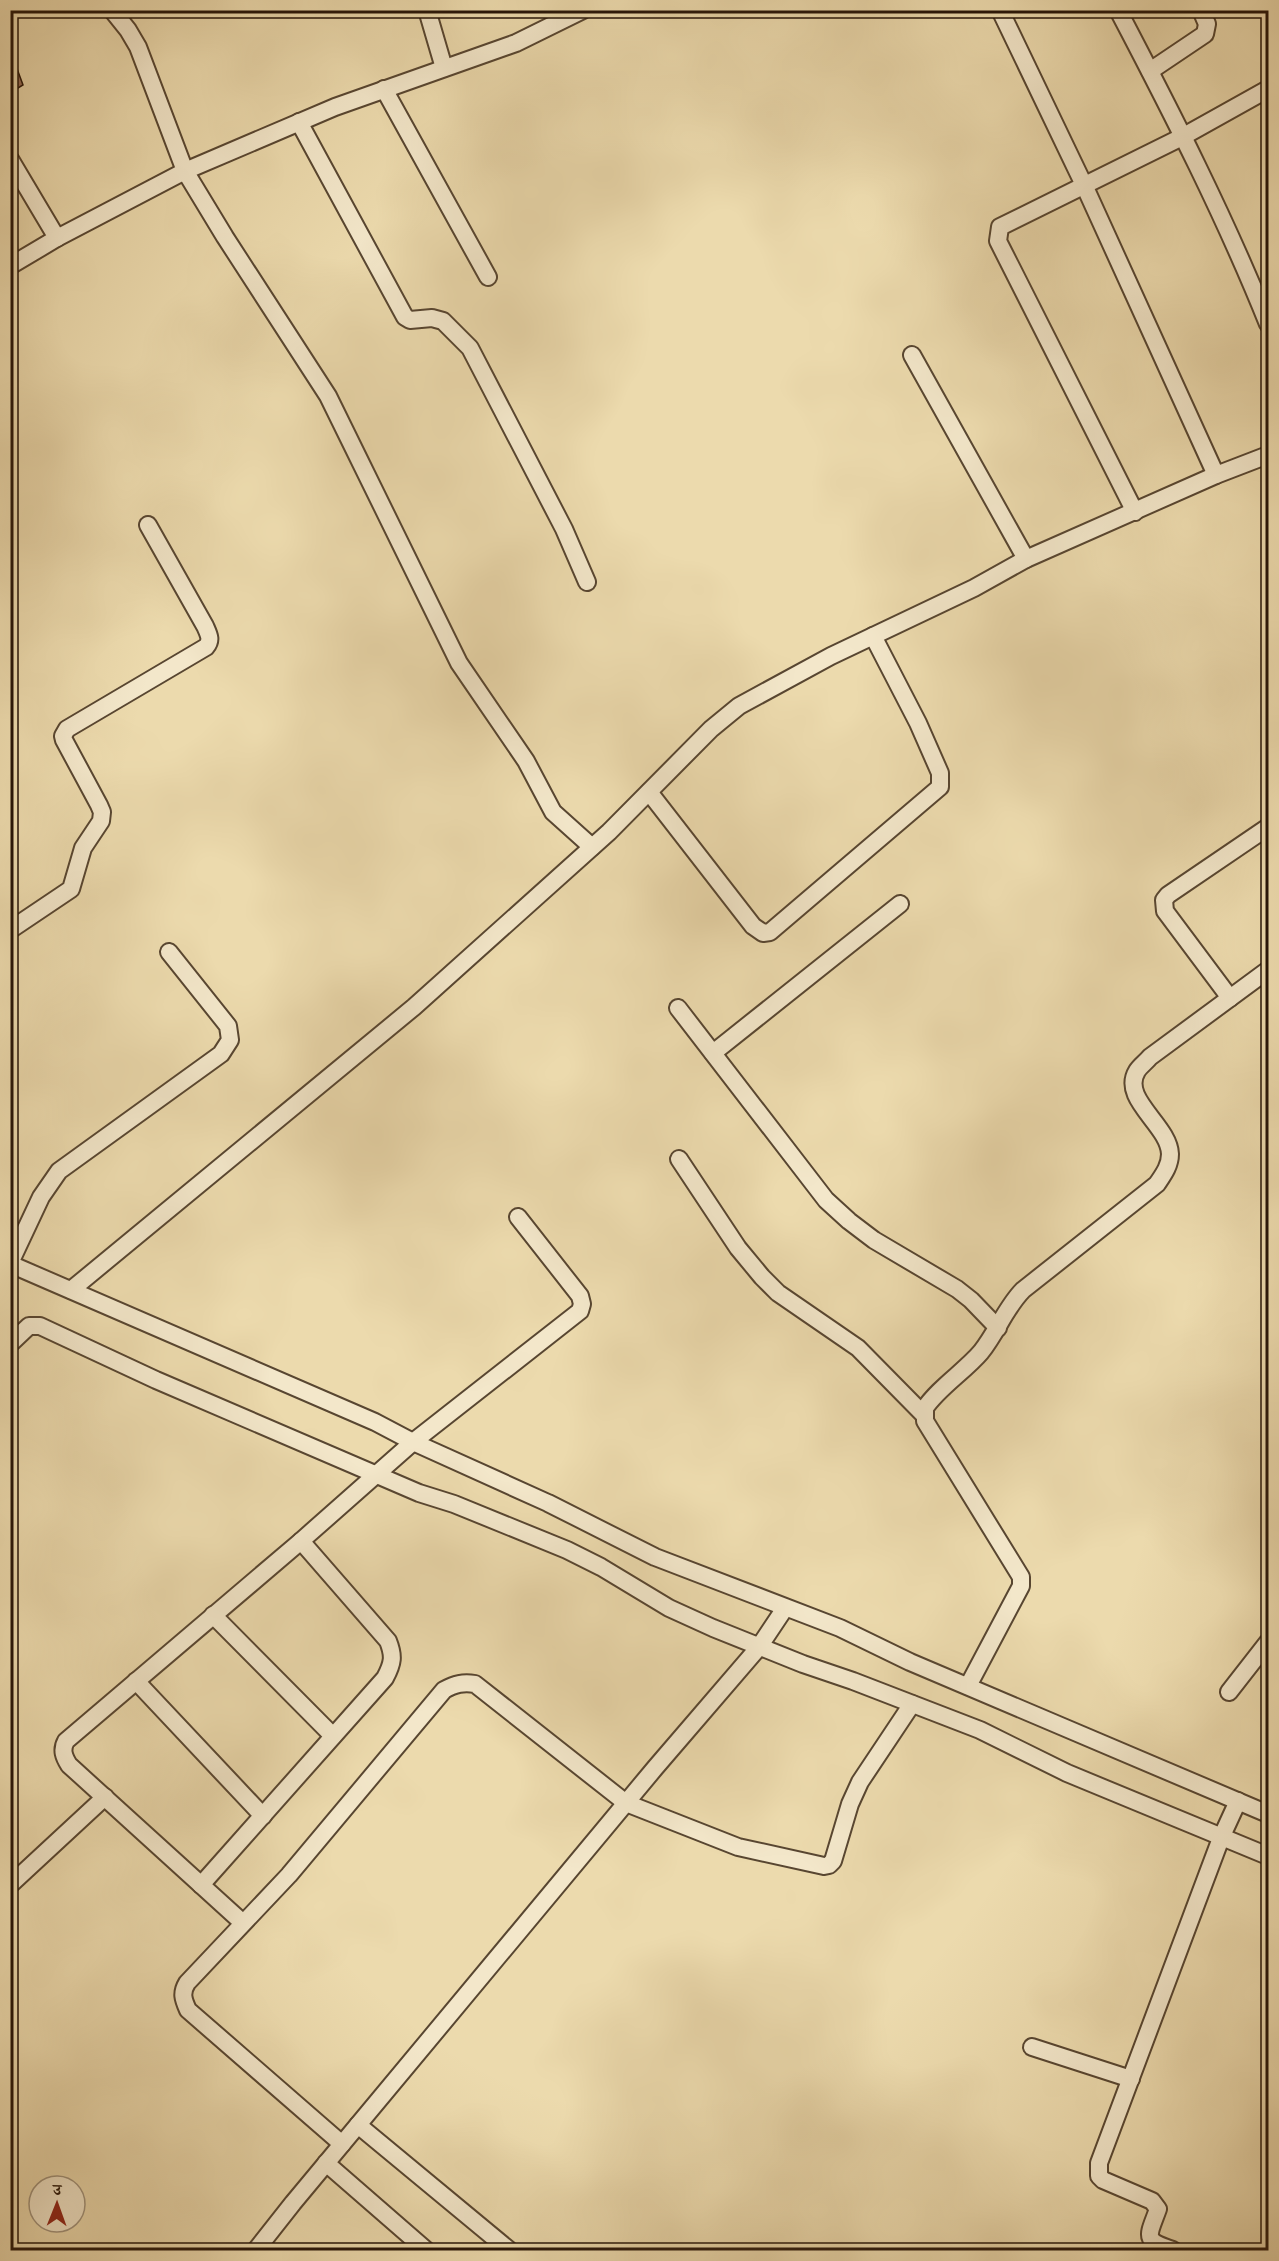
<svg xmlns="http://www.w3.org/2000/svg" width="1279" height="2261" viewBox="0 0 1279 2261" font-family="'IM FELL DW Pica','Noto Serif Devanagari',serif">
  <rect width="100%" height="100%" fill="#ecdaad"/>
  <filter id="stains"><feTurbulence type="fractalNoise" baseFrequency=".00333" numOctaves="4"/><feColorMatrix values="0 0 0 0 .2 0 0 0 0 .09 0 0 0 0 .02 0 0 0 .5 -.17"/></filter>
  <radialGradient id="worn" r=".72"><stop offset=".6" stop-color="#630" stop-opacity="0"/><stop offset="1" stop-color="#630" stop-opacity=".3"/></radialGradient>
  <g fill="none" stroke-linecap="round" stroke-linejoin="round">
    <defs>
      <g id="street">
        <path d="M112 10 128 30 138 47 185 171 225 237 328 396 459 663 526 761 553 812 592 847"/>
        <path d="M427 10 444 68"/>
        <path d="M1000 10 1084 185 1216 475"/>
        <path d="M1118 10C1172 113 1225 217 1268 324"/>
        <path d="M1150 71 1205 34 1207 24 1201 10"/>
        <path d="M384 89 488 277"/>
        <path d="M299 122 405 317 410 320 432 318 443 321 470 348 564 529 587 582"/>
        <path d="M10 159 57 238"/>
        <path d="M10 266 57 238 185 171 335 107 516 43 583 10"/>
        <path d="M912 355 1026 559"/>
        <path d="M1135 512 998 241 1000 227 1182 137 1268 89"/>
        <path d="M649 792 753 926 763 933 770 932 940 787V773L918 723 873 636"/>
        <path d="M10 930 71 889 83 848 101 821 102 812 99 805 64 740 63 736 67 729 206 647C212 640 209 635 205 626L148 525"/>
        <path d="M1230 998 1165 911 1164 900 1168 895 1268 827"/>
        <path d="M678 1008 826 1200 849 1221 874 1240 957 1289 971 1300 998 1328"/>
        <path d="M713 1053 900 904"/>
        <path d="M679 1159 738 1248 762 1277 778 1293 858 1348 924 1415"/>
        <path d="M10 1263 41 1197 59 1171 221 1054 230 1040 228 1026 169 952"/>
        <path d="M10 1264 375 1422 413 1442 548 1503 655 1557 840 1628 910 1662 1268 1814"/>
        <path d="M71 1290 414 1007 609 832 711 729 739 706 831 656 974 588 1026 559 1216 475 1268 455"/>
        <path d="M10 1344 29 1326H40L156 1380 419 1493 454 1504 567 1550 601 1567 669 1608 713 1628 803 1664 853 1681 980 1730 1067 1773 1268 1856"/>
        <path d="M213 1615 333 1736"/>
        <path d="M136 1681 263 1816"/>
        <path d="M968 1686 1021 1586V1577L925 1421V1408C938 1388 965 1371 981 1352 997 1332 1006 1307 1023 1290L1157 1184C1163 1175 1170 1166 1170 1154 1169 1125 1120 1099 1137 1071 1140 1066 1146 1062 1150 1057L1268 970"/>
        <path d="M1229 1692 1268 1642"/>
        <path d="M10 1885 105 1797"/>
        <path d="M201 1885 385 1678C393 1663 394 1656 388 1641L301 1541"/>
        <path d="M243 1923 69 1765C64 1757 61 1750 66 1741L301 1541 413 1442 580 1311 582 1304 580 1296 518 1217"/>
        <path d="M1032 2047 1131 2079"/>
        <path d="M358 2125 509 2250"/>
        <path d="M342 2144 188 2010C183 1999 181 1993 187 1983L289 1875 444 1690C455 1684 463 1682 475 1684L626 1803 738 1847 824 1866 829 1865 833 1861 850 1804 860 1782 912 1704"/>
        <path d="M326 2163 426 2250"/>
        <path d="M256 2250 293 2203 655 1768 759 1647 785 1608"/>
        <path d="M1173 2250C1142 2240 1148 2237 1158 2209L1152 2201 1103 2180 1099 2176V2163L1221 1838 1238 1801"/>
      </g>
    </defs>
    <!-- street casing -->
    <use href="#street" stroke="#584631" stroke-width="20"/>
    <!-- street -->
    <use href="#street" stroke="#f3e7ca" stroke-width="16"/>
  </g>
  <!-- shaded-wall -->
  <path fill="#946a55" stroke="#261408" stroke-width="1.5" d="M16 66 23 85 10 93V69Z"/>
  <!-- building -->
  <path fill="#d39779" stroke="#261408" stroke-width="1.5" d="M10 57 16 66 10 69Z"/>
  <!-- margin -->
  <rect width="1279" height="2261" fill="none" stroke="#ecdaad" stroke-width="36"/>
  <rect x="12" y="12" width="1255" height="2237" fill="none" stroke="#261408" stroke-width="3"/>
  <rect x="18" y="18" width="1243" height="2225" fill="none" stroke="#261408" stroke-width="1.5"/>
  <!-- north arrow -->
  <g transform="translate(57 2204) rotate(1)"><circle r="28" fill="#f3e7ca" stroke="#a1937c" stroke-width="1.5"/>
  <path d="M0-4.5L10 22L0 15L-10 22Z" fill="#8f2418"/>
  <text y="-9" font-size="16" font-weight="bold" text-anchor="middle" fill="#261408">उ</text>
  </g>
  <rect width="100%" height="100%" filter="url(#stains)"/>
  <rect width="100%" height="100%" fill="url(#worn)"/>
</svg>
